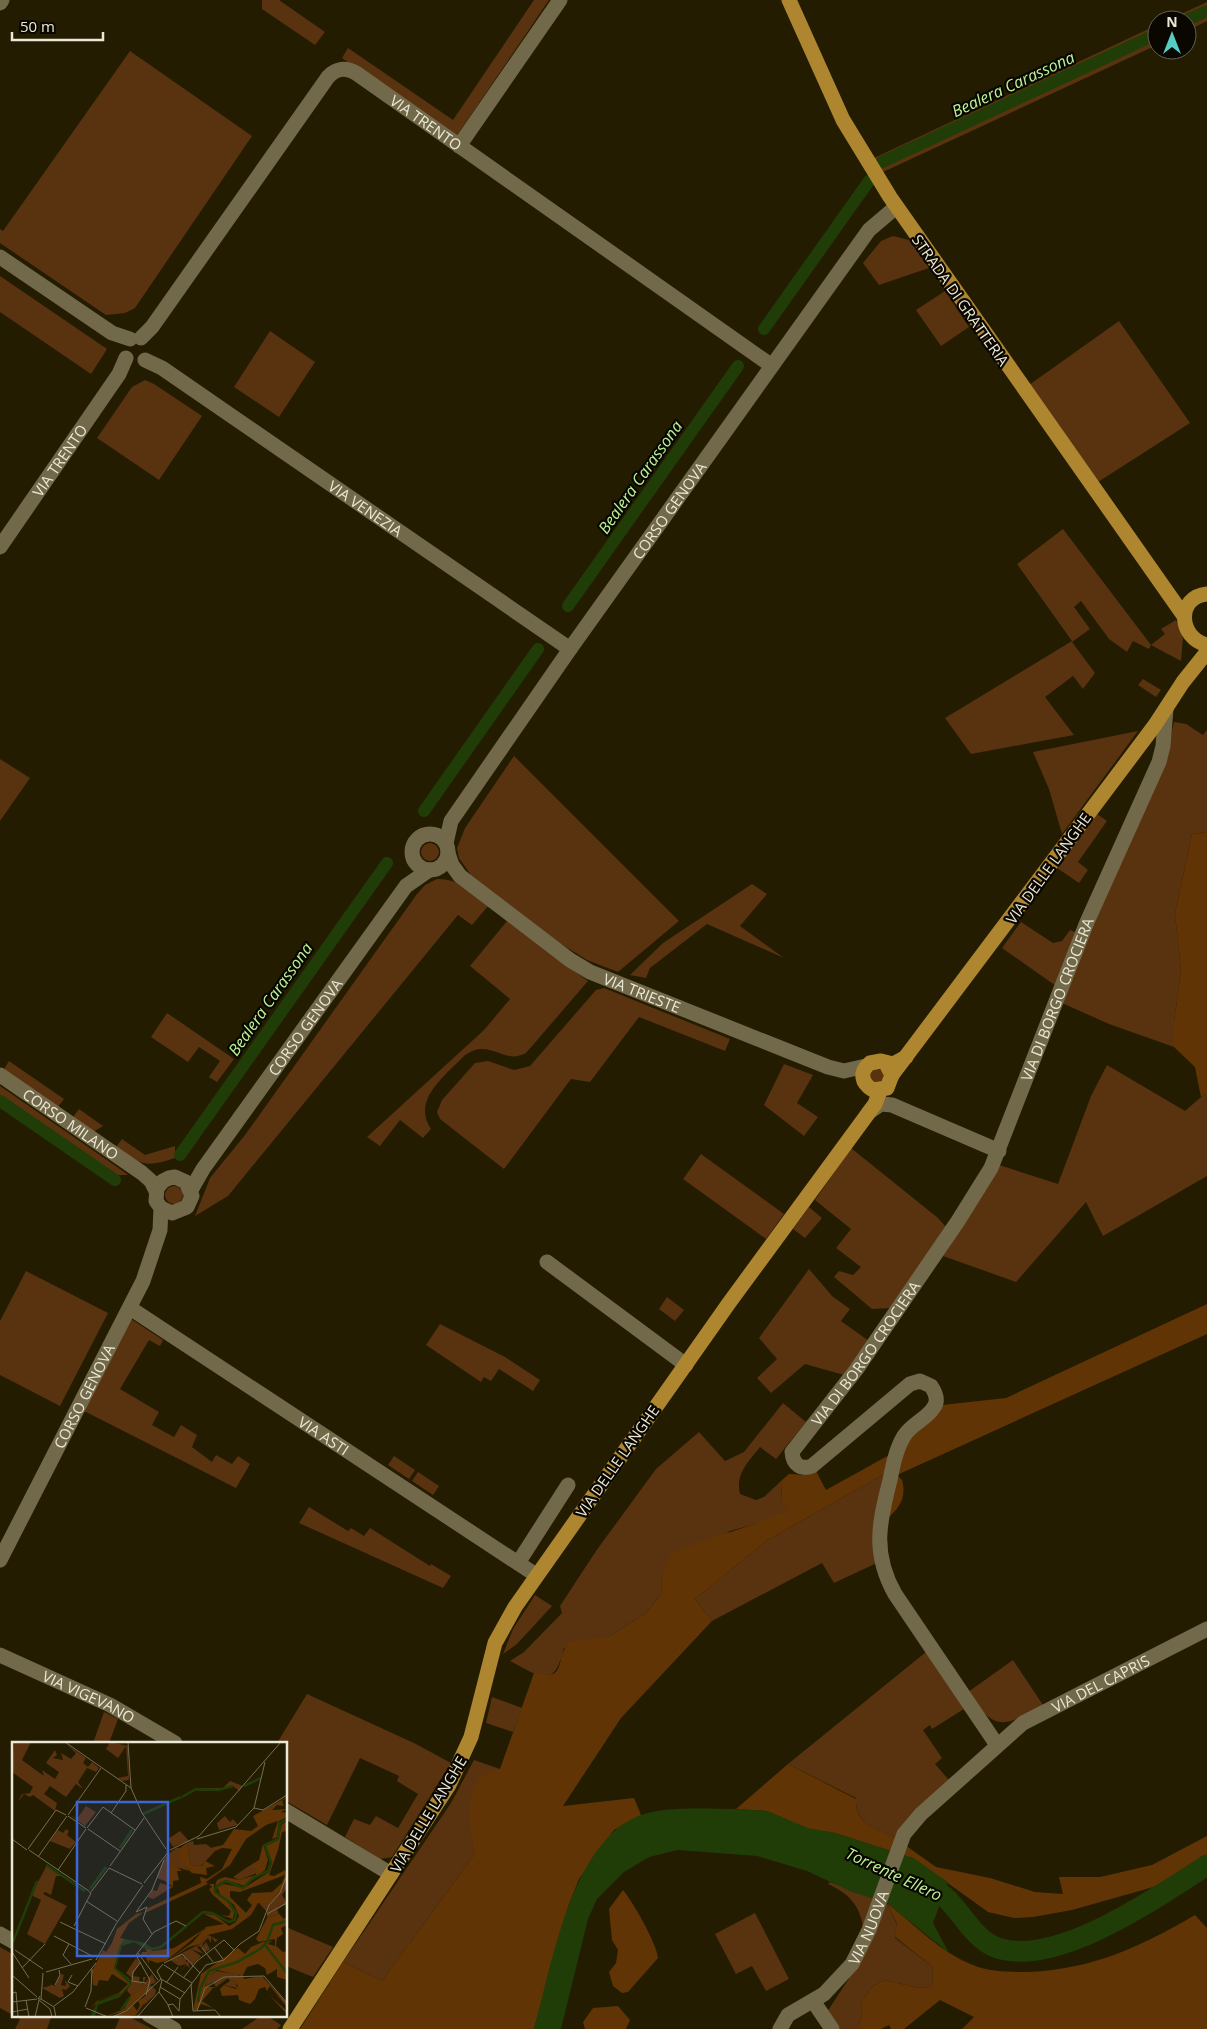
<svg xmlns="http://www.w3.org/2000/svg" width="1207" height="2029" viewBox="0 0 1207 2029" font-family="'Open Sans',sans-serif">
  <rect width="100%" height="100%" fill="#231c00"/>
  <!-- green -->
  <g fill="#59320f">
    <path d="M262 0H279L325 32 315 45 262 9Z"/>
    <path d="M534 0H549L456 137 342 58 348 48 453 120Z"/>
    <path d="M1207 2V21L1187 31V20H1168Z"/>
    <path d="M1157 25V45L883 172 874 158Z"/>
    <path d="M130 51 252 136 135 308 125 313 106 315 0 243V229L3 231Z"/>
    <path d="M893 236 909 240 929 268 879 285 863 263 881 241Z"/>
    <path d="M0 276 107 349 91 374 0 312Z"/>
    <path d="M945 291 969 327 941 346 916 310Z"/>
    <path d="M1119 321 1190 423 1098 482 1029 385Z"/>
    <path d="M270 331 315 362 279 417 234 387Z"/>
    <path d="M145 380 154 384 202 416 159 480 97 438 132 387Z"/>
    <path d="M1063 529 1151 645 1165 634 1161 629 1176 620 1183 638 1181 661 1151 645 1149 649 1133 641 1127 652 1109 639 1081 601 1074 607 1090 629 1072 642 1095 673 1083 689 1073 676 1045 697 1074 735 971 754 945 718 1072 641 1017 564Z"/>
    <path d="M1143 679 1161 690 1156 697 1138 685Z"/>
    <path d="M1174 722 1186 724 1203 735 1207 730V832L1192 834 1175 914 1181 971 1174 1022V1047L1109 1024 1062 1003 1093 921 1167 752Z"/>
    <path d="M1138 731 1062 834 1049 789 1033 752Z"/>
    <path d="M514 756 679 921 618 972 587 960 550 937 471 875 459 858 457 848 465 828Z"/>
    <path d="M0 759 30 778 0 821Z"/>
    <path d="M1097 814 1107 821 1078 862 1088 870 1079 883 1057 868Z"/>
    <circle cx="430" cy="852" r="9"/>
    <path d="M437 879C459 878 473 893 489 905L472 925 458 915 228 1196 195 1216 210 1178 245 1135 417 894 425 885Z"/>
    <path d="M752 884 767 894 740 926 784 958 707 924 650 968 646 978 630 975 663 943Z"/>
    <path d="M507 921 588 981 526 1053C503 1066 490 1036 464 1056 446 1075 411 1100 431 1129L423 1138 400 1120 380 1146 367 1137 484 1030 510 999 470 966Z"/>
    <path d="M1021 922 1053 943 1062 941 1070 930 1077 933 1056 986 1002 948Z"/>
    <path d="M604 988 730 1039 725 1051 639 1017 590 1082 571 1079 504 1169 440 1119 437 1112 442 1100 475 1063 488 1061 514 1070 530 1066 596 990Z"/>
    <path d="M167 1013 234 1059 217 1082 209 1077 220 1061 199 1047 188 1062 151 1037Z"/>
    <path d="M9 1061 64 1099 58 1107 4 1069Z"/>
    <path d="M784 1064 813 1075 797 1103 818 1117 804 1136 764 1105Z"/>
    <path d="M1107 1065 1185 1111 1201 1097 1207 1094V1176L1103 1236 1086 1202 1016 1282 943 1256 999 1165 1058 1184 1091 1096Z"/>
    <circle cx="877" cy="1076" r="7"/>
    <path d="M0 1086 120 1169 128 1175H116L0 1095Z"/>
    <path d="M79 1109 103 1126 93 1132 73 1117Z"/>
    <path d="M122 1139 145 1155 175 1146V1158C145 1168 141 1165 116 1147Z"/>
    <path d="M851 1148 938 1218 946 1227 890 1308 872 1309 834 1277 839 1271 853 1275 861 1267 836 1248 851 1229 815 1200Z"/>
    <path d="M701 1154 784 1214 766 1239 683 1179Z"/>
    <circle cx="174" cy="1195" r="9"/>
    <path d="M809 1207 822 1218 805 1238 793 1229Z"/>
    <path d="M809 1269 832 1296 850 1309 841 1321 869 1341 844 1375 805 1364 771 1393 757 1378 777 1359 759 1338Z"/>
    <path d="M26 1271 108 1313 60 1406 0 1375V1321Z"/>
    <path d="M667 1297 684 1310 675 1321 659 1309Z"/>
    <path d="M131 1319 163 1340 160 1346 149 1340 120 1389 159 1412 152 1425 174 1437 181 1425 197 1435 192 1447 212 1462 216 1455 232 1464 238 1456 250 1464 236 1488 84 1411Z"/>
    <path d="M440 1324 505 1357 540 1380 533 1391 499 1369 491 1381 484 1377 481 1382 426 1345Z"/>
    <path d="M783 1403 806 1422 776 1459 760 1447C749 1461 735 1474 740 1494L756 1500 764 1497 781 1481 782 1503 790 1509 769 1520 730 1531 662 1576 661 1594 646 1613 610 1636 564 1648C554 1690 541 1677 510 1661L524 1652 562 1613 560 1606 596 1551 656 1469 699 1432 725 1461 744 1452Z"/>
    <path d="M394 1456 415 1470 409 1479 388 1465Z"/>
    <path d="M418 1472 439 1486 433 1495 412 1481Z"/>
    <path d="M886 1473 877 1563 834 1583 822 1563 712 1621 695 1599 766 1541Z"/>
    <path d="M309 1507 348 1531 351 1528 364 1536 370 1528 430 1566 431 1564 451 1576 443 1588 299 1523Z"/>
    <path d="M535 1595 552 1606 517 1644 503 1654 513 1629Z"/>
    <path d="M926 1652 964 1709 932 1729 930 1725 923 1730 942 1758 935 1764 949 1780 896 1838C877 1830 854 1823 856 1798L788 1764Z"/>
    <path d="M1013 1660 1043 1705C1004 1727 995 1733 968 1692Z"/>
    <path d="M307 1694 416 1744 451 1763 392 1857 380 1859 345 1837 354 1819 370 1825 376 1816 398 1828 418 1794 397 1781 399 1776 360 1758 327 1825 286 1801V1743H277Z"/>
    <path d="M492 1697 522 1708 513 1732 486 1723Z"/>
    <path d="M104 1712 118 1719 109 1743H93Z"/>
    <path d="M474 1760 500 1769 470 1821 474 1855 382 1981 343 1962 451 1803Z"/>
    <path d="M830 1882 875 1899 863 1927C860 1905 848 1893 828 1884Z"/>
    <path d="M887 1903 897 1925 895 1938 933 1967 932 1987 919 1988 884 1980 872 1987 861 2002 862 2016 857 2029H839L827 2012 865 1954Z"/>
    <path d="M755 1913 789 1979 766 1991 752 1966 736 1974 715 1934Z"/>
    <path d="M286 1927 333 1947 313 1977 286 1966Z"/>
    <path d="M0 1947 14 1955V2015H52L47 2029H15L20 2019 0 2008Z"/>
    <path d="M121 2015H126L152 2029H115Z"/>
    <path d="M262 2015H266L281 2025 277 2029H242Z"/>
  </g>
  <!-- forest -->
  <g fill="#613405">
    <path d="M1207 832V1094L1201 1097 1195 1067 1174 1047V1022L1181 971 1175 914 1192 834Z"/>
    <path d="M1207 1304V1334L897 1475 902 1480C907 1498 899 1508 886 1520 892 1493 897 1465 909 1440L942 1405 1006 1398Z"/>
    <path d="M891 1454 886 1473 766 1541 695 1599 712 1621 621 1718 563 1806 634 1798 641 1815 614 1830 579 1879 568 1907 534 2029H300L343 1962 382 1981 474 1855C471 1831 461 1791 485 1774 488 1771 495 1770 500 1769L534 1673C568 1682 554 1660 569 1642L610 1636 646 1613 661 1594 662 1576 670 1555C709 1535 752 1529 789 1509L782 1503 781 1481 789 1474 806 1475 816 1471 826 1490Z"/>
    <path d="M788 1764 856 1799C854 1823 877 1830 896 1838L891 1851 835 1833 808 1829 767 1811 736 1809Z"/>
    <path d="M1207 1836V1857L1157 1886 1072 1910 1033 1917 1014 1918 988 1912 913 1858 902 1855 905 1845 936 1867 990 1878 1035 1892 1063 1894 1059 1877H1100L1152 1865Z"/>
    <path d="M623 1890C633 1902 657 1944 658 1958L628 1992 622 1993 613 1986 609 1972 616 1963 618 1950 612 1940 609 1909Z"/>
    <path d="M887 1903C914 1924 941 1953 973 1965 990 1972 1010 1972 1029 1972 1093 1969 1140 1947 1195 1915L1207 1928V2029H962L974 2017 940 2000 904 2029H891L889 2025 881 2029H857L862 2016 861 2002 872 1987 884 1980 919 1988 932 1987 933 1967 895 1937 897 1924Z"/>
    <path d="M618 2006 630 2020 626 2029H585L583 2022 593 2008Z"/>
  </g>
  <!-- water -->
  <path fill="#213d07" d="M736 1809 767 1811 808 1828 835 1833 913 1858 948 1882 933 1923 949 1953 887 1903 852 1892 807 1871 757 1856 678 1850 649 1857 624 1872 597 1899 588 1919 561 2029H534C552 1966 571 1840 641 1815 666 1806 709 1809 736 1809Z"/>
  <g fill="none" stroke-linecap="round" stroke-linejoin="round">
    <!-- canal -->
    <g stroke="#213d07" stroke-width="12">
      <path d="M1187 20 1207 11"/>
      <path d="M882 162 1157 34"/>
      <path d="M764 329 869 181"/>
      <path d="M568 606 738 366"/>
      <path d="M424 811 538 649"/>
      <path d="M0 1101 115 1180"/>
      <path d="M180 1155 387 863"/>
    </g>
    <!-- river -->
    <path stroke="#213d07" stroke-width="21" d="M917 1882C926 1886 937 1890 944 1896 961 1911 973 1938 995 1947 1054 1970 1159 1896 1207 1865"/>
    <!-- minor -->
    <g stroke="#716949" stroke-width="15">
      <path d="M0 3 2 0"/>
      <path d="M459 146 560 0"/>
      <path d="M0 257 112 333 130 339"/>
      <path id="s1" d="M141 338 152 327 328 77C336 68 346 67 356 73L772 366"/>
      <path id="s2" d="M145 360 162 368 570 649"/>
      <path id="s3" d="M0 547 119 374 126 358"/>
      <circle cx="430" cy="852" r="18"/>
      <path id="s4" d="M446 843 451 821 570 649 869 230 896 207"/>
      <path id="s5" d="M448 853 452 865 460 876 570 960 590 972 828 1067 844 1071 866 1066"/>
      <path id="s6" d="M0 1075 142 1173 151 1181 156 1191"/>
      <path d="M869 1112 881 1104 892 1105 999 1151"/>
      <path id="s7" d="M191 1190 203 1169 406 886 429 870"/>
      <path d="M547 1262 686 1365"/>
      <path id="s8" d="M130 1308 536 1575"/>
      <path id="s9" d="M0 1560 143 1281 160 1230 161 1208 156 1201 157 1188 163 1181 169 1178 175 1177 186 1182 192 1196 187 1207 172 1213 161 1208"/>
      <path d="M518 1563 568 1485"/>
      <path id="s10" d="M0 1655 110 1705 175 1743"/>
      <path id="s11" d="M997 1745 895 1594C872 1553 879 1523 890 1480 893 1465 896 1449 904 1436 911 1424 927 1419 934 1407 939 1400 935 1392 931 1386L920 1381 910 1384 812 1466C801 1470 793 1465 792 1452L856 1370 958 1221 991 1168 1087 922 1159 762 1163 746 1166 709"/>
      <path d="M286 1811 391 1874"/>
      <path d="M0 1934 14 1942"/>
      <path d="M813 2001 832 2029"/>
      <path d="M149 2015 174 2029"/>
      <path id="s12" d="M780 2029 788 2015 824 1994 852 1964 869 1930 904 1834 921 1814 1023 1723 1207 1629"/>
    </g>
    <!-- major -->
    <g stroke="#ae8630" stroke-width="15">
      <path d="M789 0 843 120 890 197 1184 616"/>
      <path d="M1207 594C1176 597 1178 638 1207 645"/>
      <path d="M886 1064 892 1075 887 1088 873 1090C861 1083 859 1072 870 1063L881 1061 893 1064 906 1057"/>
      <path d="M892 1075 1155 725 1183 682 1207 652"/>
      <path d="M290 2029 449 1785 471 1737 495 1643 515 1607 729 1303 875 1104 880 1091"/>
    </g>
  </g>
  <g text-anchor="middle" dominant-baseline="central" stroke-width="4.5" stroke-linejoin="round" paint-order="stroke">
    <!-- street labels -->
    <g font-size="15" fill="#ece8d6" stroke="#090700">
      <text stroke="none"><textPath href="#s1" startOffset="438">VIA TRENTO</textPath></text>
      <text transform="translate(961 300) rotate(55)">STRADA DI GRATTERIA</text>
      <text stroke="none"><textPath href="#s3" startOffset="105">VIA TRENTO</textPath></text>
      <text stroke="none"><textPath href="#s2" startOffset="266">VIA VENEZIA</textPath></text>
      <text stroke="none"><textPath href="#s4" startOffset="402">CORSO GENOVA</textPath></text>
      <text transform="translate(1048 868) rotate(-54)">VIA DELLE LANGHE</text>
      <text stroke="none"><textPath href="#s5" startOffset="244">VIA TRIESTE</textPath></text>
      <text stroke="none"><textPath href="#s11" startOffset="1119">VIA DI BORGO CROCIERA</textPath></text>
      <text stroke="none"><textPath href="#s7" startOffset="199">CORSO GENOVA</textPath></text>
      <text stroke="none"><textPath href="#s6" startOffset="86">CORSO MILANO</textPath></text>
      <text stroke="none"><textPath href="#s11" startOffset="714">VIA DI BORGO CROCIERA</textPath></text>
      <text stroke="none"><textPath href="#s9" startOffset="184">CORSO GENOVA</textPath></text>
      <text stroke="none"><textPath href="#s8" startOffset="232">VIA ASTI</textPath></text>
      <text transform="translate(617 1461) rotate(-55)">VIA DELLE LANGHE</text>
      <text stroke="none"><textPath href="#s12" startOffset="489">VIA DEL CAPRIS</textPath></text>
      <text stroke="none"><textPath href="#s10" startOffset="98">VIA VIGEVANO</textPath></text>
      <text transform="translate(428 1814) rotate(-59)">VIA DELLE LANGHE</text>
      <text stroke="none"><textPath href="#s12" startOffset="139">VIA NUOVA</textPath></text>
    </g>
    <!-- water labels -->
    <g font-size="16" font-style="italic" fill="#bbf495" stroke="#090700">
      <text transform="translate(1013 84) rotate(-25)">Bealera Carassona</text>
      <text transform="translate(640 477) rotate(-55)">Bealera Carassona</text>
      <text transform="translate(270 999) rotate(-55)">Bealera Carassona</text>
      <text transform="translate(894 1874) rotate(25)">Torrente Ellero</text>
    </g>
  </g>
  <!-- overview -->
  <g transform="translate(12 1742)">
    <rect width="275" height="275" fill="#231c00"/>
    <path d="M2 0H19L10 18 32 34 30 28 43 37 47 30 34 21 43 8 45 13 41 16 51 18 49 11 59 17 64 11 54 2 74 16 71 21 76 25 80 20 87 26 84 30 75 26 66 40 71 47 64 42 54 55 38 44 32 52 45 61 43 69 21 53 18 55 12 52 6 60 10 52 18 51 21 45 0 30ZM98 0 116 4 117 37 116 38 111 39 105 36 116 34 114 4 106 16 94 7ZM218 39 231 44 227 49 221 44 207 48 192 49 184 48 170 56 185 46H211ZM74 64 84 70 73 84 58 73 65 77ZM213 74 218 80 221 77 226 83 207 88 205 81ZM54 87 57 89 55 93 64 100 58 107 38 99 46 88 51 91ZM168 89 177 99 161 105 156 97ZM181 99 182 103 194 102 203 109 189 124 179 123 175 101ZM164 106H168L169 119 177 129 164 125 153 129V139L145 136 153 115ZM35 123 50 134H44L39 153 33 150 31 152 55 164 33 202 15 192 29 158 19 153ZM234 126H244L245 131 227 138 221 135ZM275 134V146L270 153 275 161 265 168 267 172 255 176V170L246 160 258 161ZM148 141 161 145 141 157 136 155 140 148 145 149ZM196 193 206 198 203 200 199 195V201L196 196 191 201 190 205 194 200 198 207 194 210 187 204 185 205 192 212 179 207 189 214 180 223 175 217 173 220 176 219 178 226 174 223 168 231 174 222 167 224 158 218 169 212 172 217 170 211 188 202ZM124 216 128 221 120 234 128 235 127 239 131 240V235H134L131 243 140 232 144 240 138 243 144 248 143 253 132 263V255L136 251 119 253 115 249 120 236 114 231ZM204 229 227 232 224 240 225 246 212 243 218 239 216 236 204 245 201 240 193 245 197 234ZM49 232 52 233 49 243 54 244 53 238 58 244 54 248 50 247 52 254 48 256 30 246 40 243 31 239 43 244Z" fill="#59320f"/>
    <path d="M275 55 270 59 272 64 265 63 260 68 275 67 269 70 275 71V75L267 79 265 95 260 97 266 79 254 83 234 97 218 123 194 140 196 142 133 171 132 175 133 170 136 166 189 141 188 135 195 137 210 127 220 107 210 106 203 109 198 106 211 103 222 87 239 89 246 84 241 74ZM275 79V89L270 90 266 108 257 133 262 134 273 128 275 132 271 145 258 161H246L239 173 220 187 196 193 188 202 177 205 155 219 181 200 194 185 212 182 192 172 203 173 217 184 224 180 227 174 222 163 208 152 205 145 212 142 232 146 257 130 260 121 254 104 266 98 270 82ZM273 133 270 141 260 150 240 151 235 158 240 163 234 171 218 155V149L228 150ZM175 101 179 123 190 124 193 119 203 124 194 126 195 133 180 131 167 119 168 106ZM251 102 256 118 253 128 233 144 213 138 203 144 205 138 213 135 227 138 244 133V126H234L247 118ZM161 122 170 129H165L167 138 161 139V145L153 139V129L155 123ZM197 142H202V150L216 160 222 170 221 177 209 173 217 174 219 169 200 152 197 147 200 145ZM132 170 117 181 108 196 113 197 108 204 102 226 118 242 110 251 88 258 78 267 85 259 107 251 116 242 100 232 96 239 87 238 85 244 81 243 80 229 91 208 94 210 100 201 105 187 124 172ZM267 172 272 177 275 175V183L269 186 271 192 265 196 264 204 271 210 275 209V238L265 235V227L255 233 253 226 246 222 235 225 231 233 232 237 250 234 275 261V272L257 253 274 268V264L258 244 255 249 253 245 247 247 243 257 238 262 227 258 226 253 210 254 208 247 212 243 224 247 226 244 220 235 229 233 205 228 198 233 193 244 205 246H201L190 259 201 266 189 262 185 268H181L189 232 226 206 233 212 239 205 251 200 260 199 256 202 263 204V197L247 200 244 197 255 176ZM194 186 154 219 145 221 137 218V222L134 216 138 212 129 215 130 210H135L132 204 141 209 162 206ZM135 244V250L113 269 95 274 112 267 119 253ZM132 255 134 259 124 273 103 275 121 263 125 269 128 263 126 259Z" fill="#613405" fill-rule="evenodd"/>
    <path d="M113 197 134 201 136 208 122 200 110 204 104 226 118 237 119 243 108 255 86 263 83 275H78L85 260 110 251 118 242 102 226 108 204Z" fill="#213d07"/>
    <path fill="none" stroke="#213d07" stroke-width="2.5" d="M232 44 249 36M170 55 184 47 206 48 221 44M131 72 169 55M108 106 120 88M34 123 73 149M78 147 94 125M1 200 25 139M132 202 140 207 149 205 191 170 200 171 217 180 223 178 224 171 216 159 203 150 204 145 214 139 231 146 241 136 256 129 259 120 253 103 266 97 268 81 275 77M253 203 275 231M186 260 188 247 197 229 225 220 248 207 255 200 261 183 275 179M109 268 118 255"/>
    <path fill="none" stroke="#736e56" stroke-width="1" d="M53 0 119 46M116 0 119 46 130 71 154 107M242 66 251 68 275 53M99 71 114 49V43M56 73 89 26M56 74 74 86M75 86 91 65 123 88M76 87 108 109M0 97 15 108M185 97 224 85 242 66 253 20M16 107 44 68 54 73M17 108 77 149M158 108 187 94 269 0M26 115 55 74M98 124 132 76M97 126 130 142M46 128 74 87M132 141 157 109M79 150 97 126M74 159 105 179M255 172 275 161M48 180 94 202M62 184 79 151 77 150M140 192 131 177 135 165 124 170 140 148 152 118M42 194 82 215M57 202 51 213 59 222M202 205 211 217M190 206 201 220M3 208 31 227M0 210 17 236M126 211 146 238M84 218 104 182 131 143M129 220 121 230 120 239 134 241M152 221 170 212 188 231M151 222 145 229 149 237 173 251M152 223 180 241M10 226 33 202M34 230 80 217M0 233 25 255M60 233 56 240 66 244M172 235 185 219 212 198 222 208M154 241 166 225M179 242 181 269 203 268 209 275M43 243 48 233 47 228M148 245 168 257M147 250 157 264M1 251 4 250 6 275M134 253 138 238 124 213 142 190 164 179 174 184M28 254 26 257H29L31 231M29 257 42 265 44 275M168 257 194 223 212 218 228 202 247 189 257 163 268 151 275 133M14 258 17 275M27 258 38 267 40 275M0 260 25 257M42 264 61 250 84 221M73 265 79 249 80 227M74 266 96 275M185 269 193 246 212 235 252 234 275 261M0 270 16 267M23 275 27 258M100 275 114 269 149 237M125 275 147 250 150 238M161 275 156 263 161 262 167 269 168 257"/>
    <path fill="#3c65d8" fill-opacity="0.15" stroke="#3c65d8" stroke-width="2.5" d="M65 60H156V214H65Z"/>
    <rect width="275" height="275" fill="none" stroke="#ece8d6" stroke-width="2.5"/>
  </g>
  <!-- north arrow -->
  <g transform="translate(1172 35)"><circle r="24" fill="#090700" stroke="#646156"/>
  <path d="M0-4L9 19L0 12L-9 19Z" fill="#55cdc6"/>
  <text y="-8" font-size="14" font-weight="bold" text-anchor="middle" fill="#ece8d6">N</text>
  </g>
  <!-- scale -->
  <path d="M12 32v8h91v-8" fill="none" stroke="#ece8d6" stroke-width="2.5"/>
  <text x="20" y="32" font-size="15" fill="#ece8d6" stroke="#090700" stroke-width="4" paint-order="stroke">50 m</text>
</svg>
